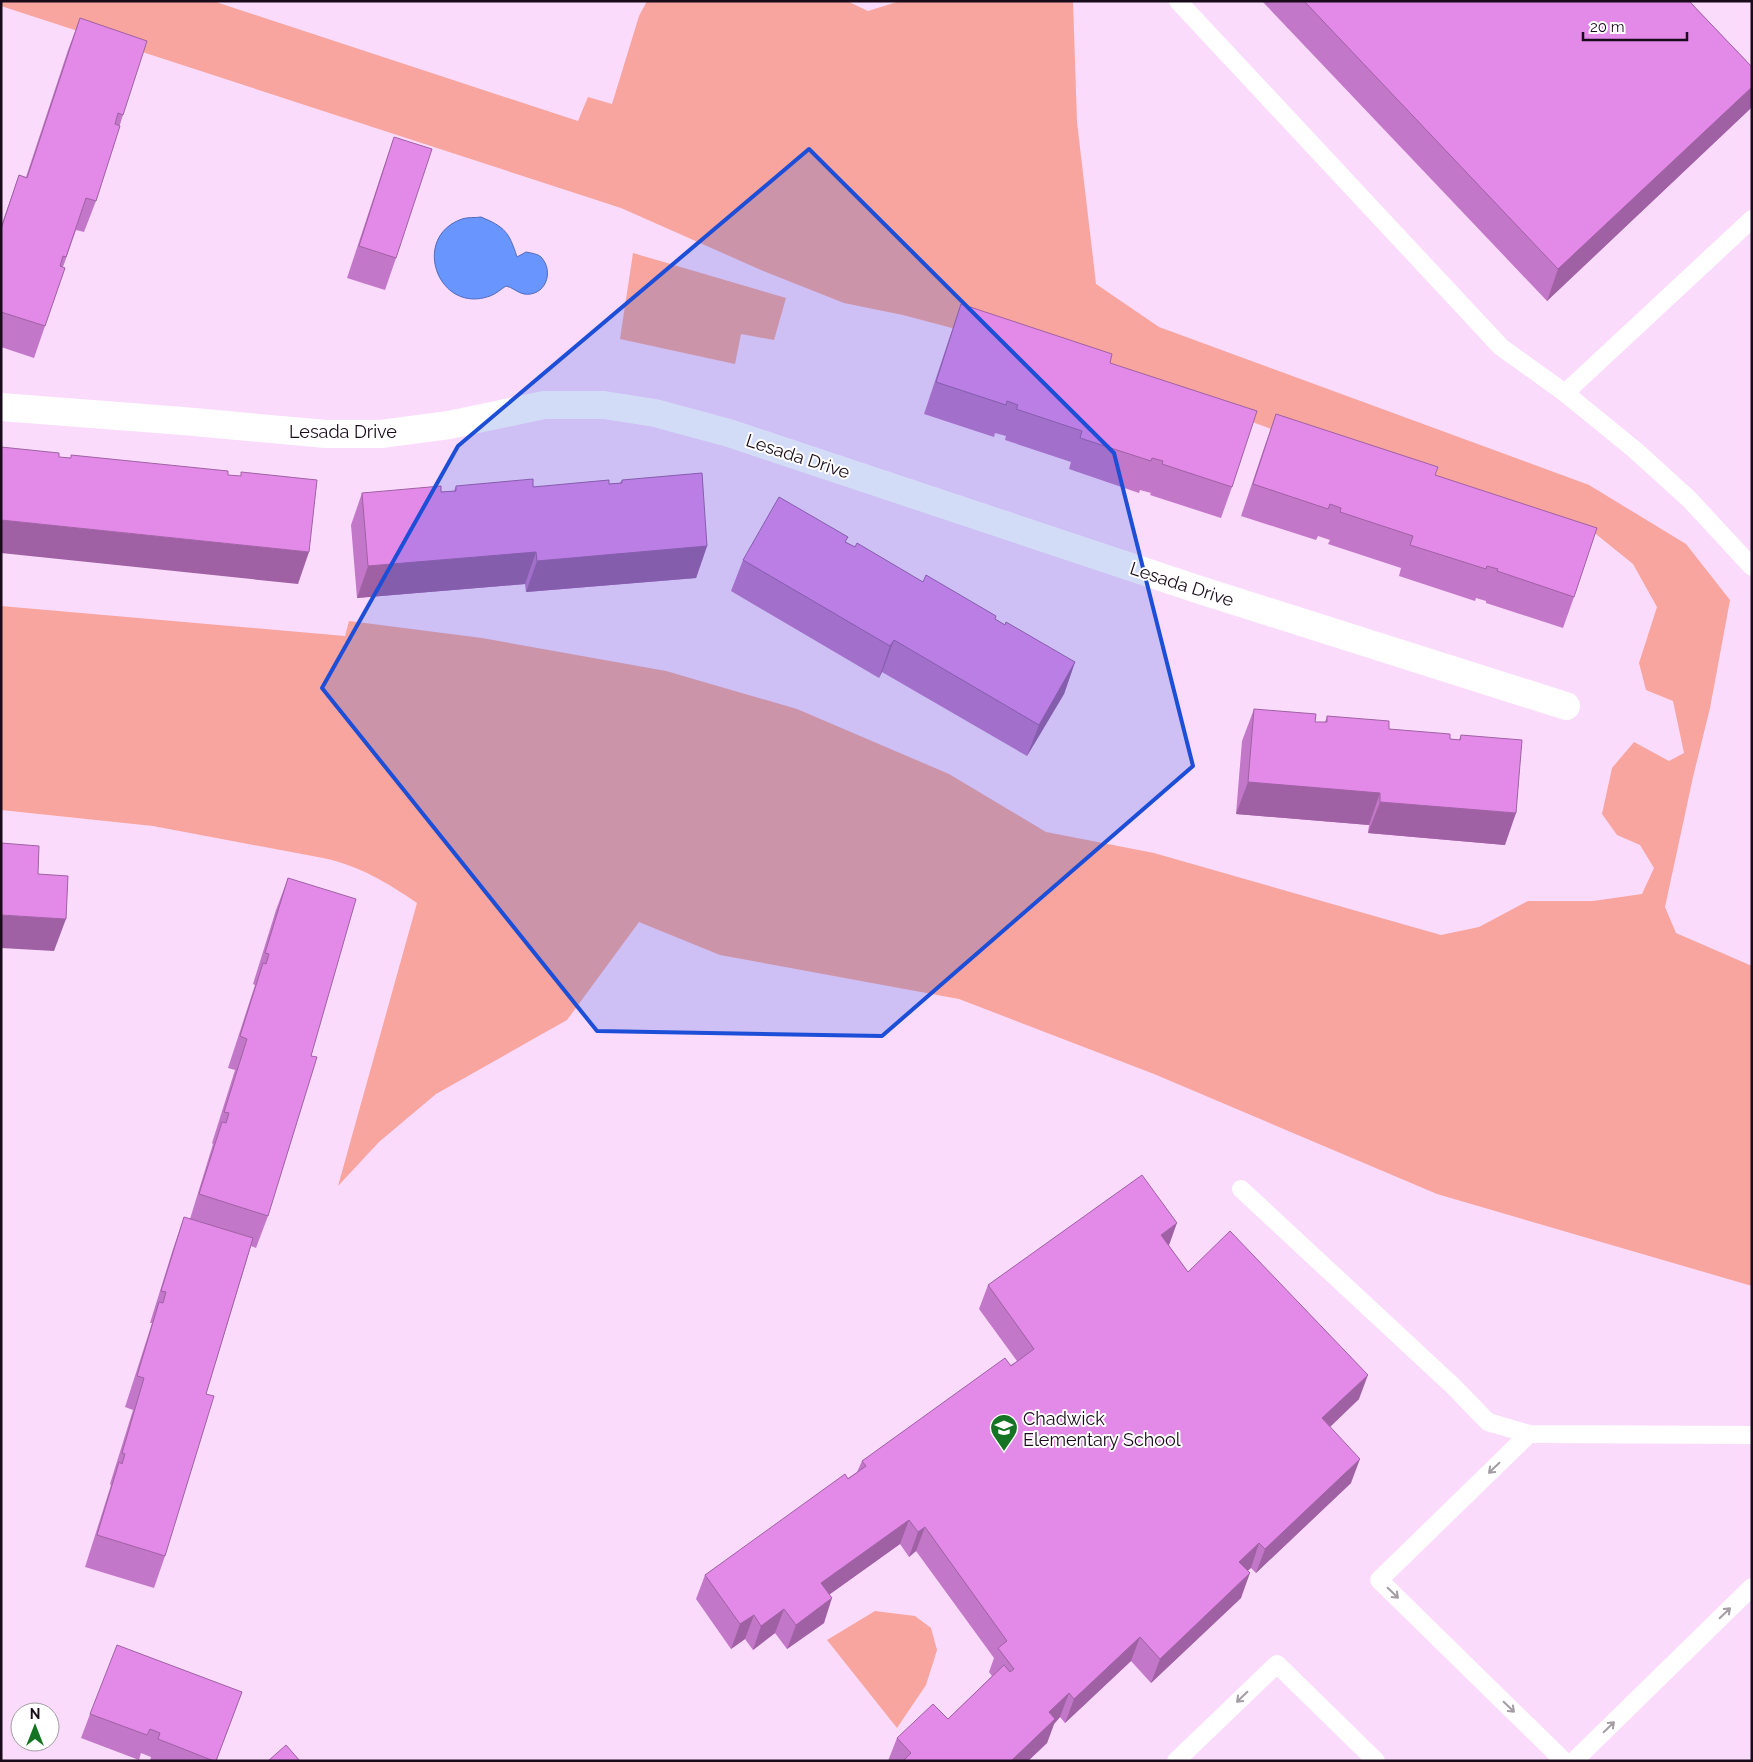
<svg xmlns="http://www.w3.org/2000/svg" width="1753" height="1762" viewBox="0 0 1753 1762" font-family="Raleway,sans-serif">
  <rect width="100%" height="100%" fill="#fbdbfc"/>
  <!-- green -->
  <g fill="#f7a59e">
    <path d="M1 1H213L578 121 588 97 612 104 639 16 647 1H847L868 11 900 1H1073L1077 122 1096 284 1159 327 1589 485 1686 544 1730 600 1710 708 1693 777 1665 907 1676 933 1752 966V1286L1437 1194 1154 1074 959 999 720 955 639 922 567 1020 436 1094 379 1142 338 1186 417 903C386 882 360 866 323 858L153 826 1 810V606L345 636 349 621 482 638 666 671 797 709 949 774 1046 832 1154 853 1441 935 1479 927 1528 901H1593L1642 894 1654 868 1640 845 1617 835 1602 814 1612 768 1634 742 1669 761 1684 753 1673 701 1646 690 1639 663 1657 607 1633 564 1586 526 1304 441 1114 371 903 315 844 303 761 270 621 208 1 6Z"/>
    <path d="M633 253 786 298 774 340 741 334 735 364 620 339Z"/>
    <path d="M875 1611 915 1616 931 1628 937 1650 926 1685 897 1728 827 1640Z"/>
  </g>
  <!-- water -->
  <path fill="#6996fe" stroke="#516cba" d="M481 217C505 227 509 232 517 257L526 252C531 253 538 254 541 257 555 272 545 297 524 294 518 293 512 287 506 286 501 289 496 294 490 296 438 315 410 237 462 219 467 217 475 218 481 217Z"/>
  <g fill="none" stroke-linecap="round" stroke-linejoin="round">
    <!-- lane -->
    <g stroke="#fff" stroke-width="18">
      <path d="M1178 1 1501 347 1565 393 1635 450 1689 499 1752 567"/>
      <path d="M1565 393 1752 219"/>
      <path d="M1241 1189 1453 1386 1488 1422 1529 1434 1752 1435"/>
      <path d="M1529 1434 1379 1580 1564 1761"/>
      <path d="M1176 1761 1277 1664 1376 1761"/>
      <path d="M1574 1761 1752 1587"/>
    </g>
    <!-- street -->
    <path stroke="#fff" stroke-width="28" d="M1 407 183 421 326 434H381L449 425 544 405H604L655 413 729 433 1200 590 1566 706"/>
  </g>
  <!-- wall -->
  <g fill="#c377c8">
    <path d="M1262 1H1689L1752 67V105L1750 109 1547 301Z"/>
    <path d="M80 18 123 115 96 201 84 232 76 230 63 267 45 326 34 358 1 347V226L19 175 26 177 68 50Z"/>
    <path d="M394 137 396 258 385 290 347 278 383 169Z"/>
    <path d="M961 304 1110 363 1232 487 1221 518 1150 495 1151 493 1140 490 1139 493 1069 469 1071 462 1005 440 1006 436 995 433 994 437 924 414 950 336Z"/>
    <path d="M1276 414 1435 475 1574 597 1563 628 1486 603V601L1476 598 1475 601 1399 576 1401 568 1328 544 1330 540 1318 536 1316 540 1241 516 1265 445Z"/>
    <path d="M622 480 707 546 696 578 526 592 525 584 357 598 351 525 362 493 441 492 454 491 456 486 533 487 609 484 620 483Z"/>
    <path d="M846 542 1075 662 1064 694 1027 756 882 672 879 678 731 591 743 560Z"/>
    <path d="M1254 709 1315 722H1325L1327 716 1389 729 1450 739 1459 740 1461 735 1505 845 1368 833 1369 825 1236 814 1242 741Z"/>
    <path d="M288 878 311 1056 268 1216 256 1248 251 1246 206 1394 165 1556 154 1588 85 1567 111 1485 110 1484 133 1410 125 1407 152 1323H150L173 1249 184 1217 190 1219 213 1144 212 1143 235 1070 228 1068 255 985 253 984 276 910Z"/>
    <path d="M1169 1246 1188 1272 1359 1399 1330 1427 1351 1483 1256 1573 1251 1568 1247 1571 1241 1598 1151 1683 1131 1661 1065 1723 1060 1717 1054 1724 1047 1743 1028 1761H888L897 1738 948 1719 992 1676 989 1672 994 1658 916 1551 909 1557 900 1544 830 1594 824 1623 787 1649 775 1633 753 1650 745 1639 731 1649 696 1599 705 1575 857 1472 862 1461 1017 1361 979 1309 988 1285Z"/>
    <path d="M242 1692 216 1761H150L151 1757 141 1753 139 1760 81 1738 90 1714Z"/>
  </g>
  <!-- shaded-wall -->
  <g fill="#9f61a3">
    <path d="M1752 87V105L1750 109 1547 301 1558 269Z"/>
    <path d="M1 520 309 552 298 584 1 553Z"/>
    <path d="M707 546 696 578 526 592 537 561Z"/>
    <path d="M536 552 525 584 357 598 368 566Z"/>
    <path d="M894 640 882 672 879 678 890 646Z"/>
    <path d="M1075 662 1064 694 1027 756 1039 725Z"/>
    <path d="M1248 782 1380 793 1369 825 1236 814Z"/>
    <path d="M1380 802 1516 813 1505 845 1368 833Z"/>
    <path d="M1 915 66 919 54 951 1 948Z"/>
    <path d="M1177 1223 1168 1248 1161 1235Z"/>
    <path d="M1368 1375 1359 1399 1313 1443 1322 1418Z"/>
    <path d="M1360 1459 1351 1483 1256 1573 1265 1549Z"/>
    <path d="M909 1520 900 1544 812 1607 821 1583Z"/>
    <path d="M925 1527 916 1551 909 1557 918 1532Z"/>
    <path d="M1259 1543 1251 1568 1230 1587 1239 1562Z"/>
    <path d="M1250 1573 1241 1598 1151 1683 1160 1659Z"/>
    <path d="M832 1598 824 1623 787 1649 796 1625Z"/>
    <path d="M784 1609 775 1633 753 1650 761 1626Z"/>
    <path d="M754 1615 745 1639 731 1649 740 1624Z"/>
    <path d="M1140 1637 1131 1661 1065 1723 1074 1699Z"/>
    <path d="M1069 1693 1060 1717 1054 1724 1047 1743 1028 1761H1011L1049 1712Z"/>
  </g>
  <!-- building -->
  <g fill="#e38ae9" stroke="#9f61a3">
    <path d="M1304 1H1689L1752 67V87L1558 269Z"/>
    <path d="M80 18 147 41 123 115 118 113 115 124 120 126 96 201 86 198 66 257 63 256 60 266 65 268 45 326 1 312V229L19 175 27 178Z"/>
    <path d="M394 137 432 149 396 258 359 246Z"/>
    <path d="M961 304 1112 354 1110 363 1257 411 1232 487 1162 464 1163 461 1152 458 1151 461 1080 438 1082 431 1016 409 1018 405 1007 401 1006 405 936 382Z"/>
    <path d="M1276 414 1438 467 1435 475 1597 528 1574 597 1497 571 1498 569 1487 566 1486 569 1410 545 1413 536 1340 512 1341 508 1330 504 1328 509 1253 484Z"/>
    <path d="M1 447 59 453V457L71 458V455L228 471V475L241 476V472L317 480 309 552 1 520Z"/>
    <path d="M702 473 707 546 537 561 536 552 368 566 362 493 441 486V492L456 491V486L533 479V487L609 480V484L622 483V480Z"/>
    <path d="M779 497 848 537 845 542 855 547 857 543 923 582 926 575 996 616 995 619 1005 625 1006 622 1075 662 1039 725 894 640 890 646 743 560Z"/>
    <path d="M1254 709 1316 714 1315 722H1327V716L1389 721V729L1450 734V739L1460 740 1461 735 1522 740 1516 813 1380 802V793L1248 782Z"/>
    <path d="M1 843 39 846 38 874 68 876 66 919 1 915Z"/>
    <path d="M288 878 356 899 311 1056 317 1057 268 1216 199 1194 222 1122 226 1123 229 1113 224 1112 247 1039 240 1036 263 963 266 964 269 954 265 953Z"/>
    <path d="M1142 1175 1177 1223 1161 1235 1188 1272 1230 1231 1368 1375 1322 1418 1360 1459 1265 1549 1259 1543 1239 1562 1250 1573 1160 1659 1140 1637 1074 1699 1069 1693 1049 1712 1055 1719 1011 1761H903L911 1753 897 1738 933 1704 948 1719 1004 1665 1010 1672 1014 1669 998 1648 1007 1641 925 1527 918 1532 909 1520 821 1583 832 1598 796 1625 784 1609 761 1626 754 1615 740 1624 705 1575 845 1474 848 1479 866 1466 862 1461 1005 1358 1011 1366 1034 1349 988 1285Z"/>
    <path d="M184 1217 253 1238 206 1394 214 1396 165 1556 97 1535 119 1462 122 1464 125 1454 122 1453 144 1378 137 1376 159 1302 163 1303 166 1292 161 1291Z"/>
    <path d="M117 1645 242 1692 216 1761H214L158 1739 160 1733 150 1729 147 1735 90 1714Z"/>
    <path d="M286 1745 300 1761H268Z"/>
  </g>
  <!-- one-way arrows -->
  <defs><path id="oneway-shaft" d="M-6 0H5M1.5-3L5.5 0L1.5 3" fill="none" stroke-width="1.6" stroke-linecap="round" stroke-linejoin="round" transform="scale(1.25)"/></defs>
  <g stroke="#a39da3">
    <use href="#oneway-shaft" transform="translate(1494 1468) rotate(136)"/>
    <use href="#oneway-shaft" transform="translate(1393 1593) rotate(44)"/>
    <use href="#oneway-shaft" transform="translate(1725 1613) rotate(-44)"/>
    <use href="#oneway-shaft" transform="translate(1242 1697) rotate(136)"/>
    <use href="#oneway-shaft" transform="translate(1509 1707) rotate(44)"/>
    <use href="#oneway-shaft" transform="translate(1609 1727) rotate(-44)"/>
  </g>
  <!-- marked area -->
  <path fill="#1d4ed8" fill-opacity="0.2" stroke="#1d4ed8" stroke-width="4" stroke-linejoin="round" d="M809 149 1114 453 1193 766 882 1036 597 1031 322 688 458 446Z"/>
  <!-- icons -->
  <defs>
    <symbol id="school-pin" viewBox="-11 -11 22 30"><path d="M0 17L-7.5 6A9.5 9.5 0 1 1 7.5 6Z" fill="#157423" stroke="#fff"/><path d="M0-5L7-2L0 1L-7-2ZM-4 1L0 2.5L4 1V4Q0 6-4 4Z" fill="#fff"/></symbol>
  </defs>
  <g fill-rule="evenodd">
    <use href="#school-pin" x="988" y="1412" width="32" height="43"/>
  </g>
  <g text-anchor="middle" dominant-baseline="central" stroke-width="4" stroke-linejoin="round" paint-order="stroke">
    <!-- street labels -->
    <g font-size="18" fill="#190b1a" stroke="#fff">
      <text x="343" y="431">Lesada Drive</text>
      <text transform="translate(798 456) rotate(18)">Lesada Drive</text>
      <text transform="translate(1182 584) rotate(18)">Lesada Drive</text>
    </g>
    <!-- poi labels -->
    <g font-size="18" fill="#190b1a" stroke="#fff" text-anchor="start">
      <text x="1023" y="1418">Chadwick<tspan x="1023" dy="21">Elementary School</tspan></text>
    </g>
  </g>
  <!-- border -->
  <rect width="1753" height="1762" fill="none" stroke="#190b1a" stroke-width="5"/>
  <!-- north arrow -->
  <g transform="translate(35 1727)"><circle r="24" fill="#ffffff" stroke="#a39da3"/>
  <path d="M0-4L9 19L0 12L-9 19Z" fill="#157423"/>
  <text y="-8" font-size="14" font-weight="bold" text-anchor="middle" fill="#190b1a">N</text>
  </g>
  <!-- scale -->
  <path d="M1583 32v8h104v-8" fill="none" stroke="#190b1a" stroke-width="2.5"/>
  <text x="1590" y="32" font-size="15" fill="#190b1a" stroke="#ffffff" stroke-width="4" paint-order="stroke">20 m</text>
</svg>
